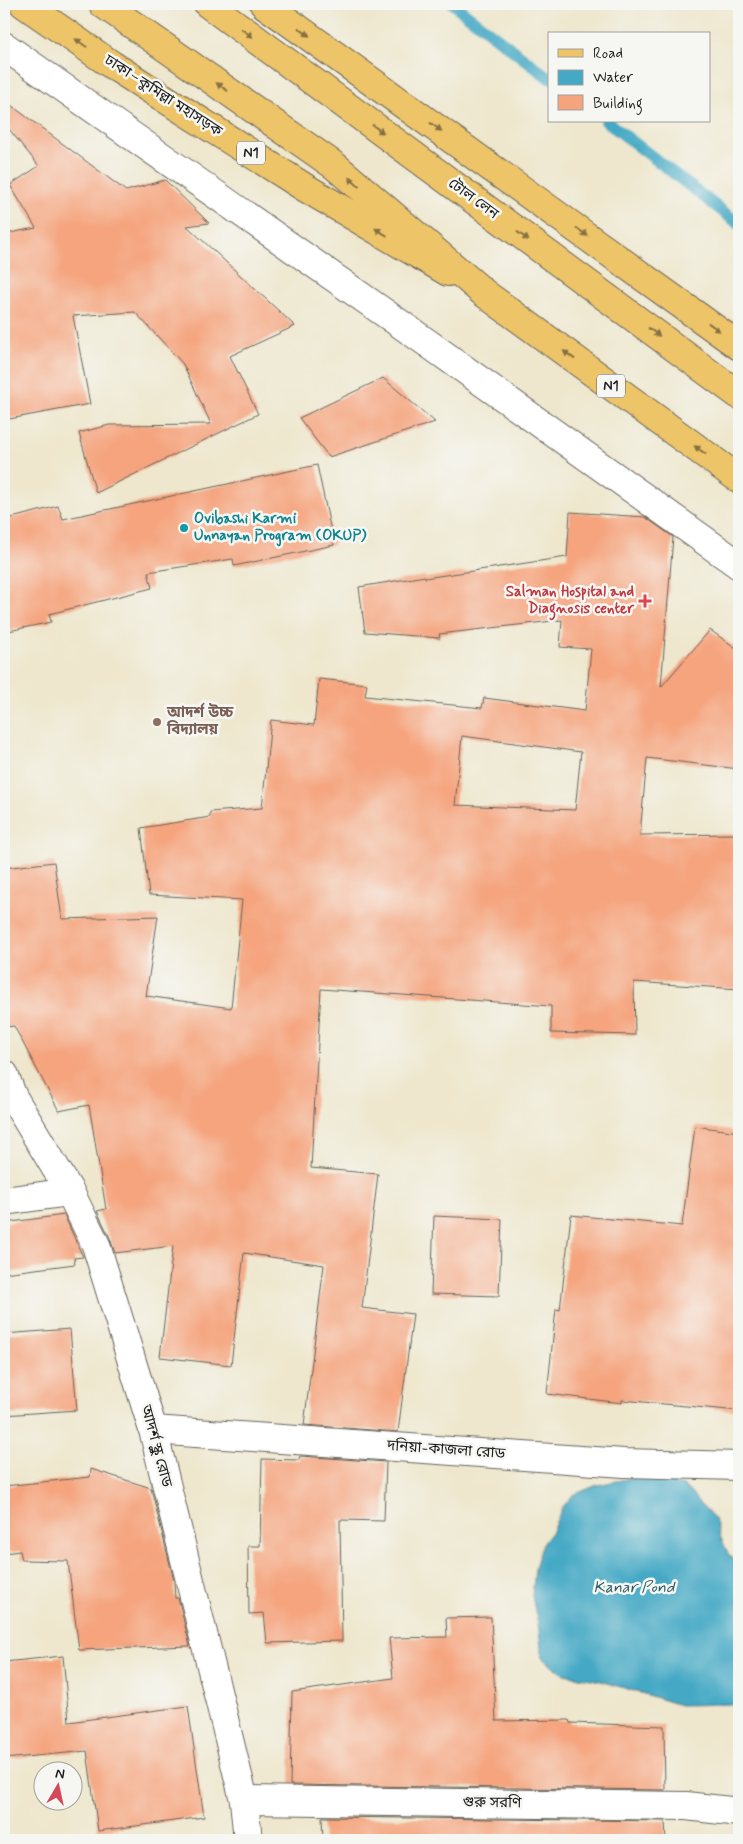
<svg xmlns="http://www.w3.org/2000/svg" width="743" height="1844" viewBox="0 0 743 1844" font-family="Mynerve,'Noto Sans Bengali',sans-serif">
  <rect width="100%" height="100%" fill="#f6f6f2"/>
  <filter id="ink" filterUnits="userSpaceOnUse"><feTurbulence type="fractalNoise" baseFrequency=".02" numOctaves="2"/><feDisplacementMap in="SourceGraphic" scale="10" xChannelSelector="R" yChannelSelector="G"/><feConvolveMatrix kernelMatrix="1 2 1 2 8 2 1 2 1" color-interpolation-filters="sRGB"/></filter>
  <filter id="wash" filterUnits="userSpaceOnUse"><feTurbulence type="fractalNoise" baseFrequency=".0096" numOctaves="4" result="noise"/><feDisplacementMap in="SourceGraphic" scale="20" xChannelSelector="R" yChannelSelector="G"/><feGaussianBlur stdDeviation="1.12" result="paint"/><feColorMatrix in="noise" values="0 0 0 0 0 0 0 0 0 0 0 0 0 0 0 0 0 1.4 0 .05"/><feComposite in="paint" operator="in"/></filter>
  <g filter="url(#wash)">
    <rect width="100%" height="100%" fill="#eee7cd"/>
    <!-- water -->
    <path fill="#45a9c5" stroke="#306270" d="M636 1477 662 1480 684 1486 715 1519 720 1536 729 1555 739 1569V1704L680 1705 601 1681 564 1674 542 1658 539 1630 532 1596 535 1568 542 1544 552 1531 562 1508 573 1495 597 1485Z"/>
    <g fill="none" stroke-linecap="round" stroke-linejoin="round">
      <!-- stream -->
      <g stroke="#45a9c5" stroke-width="12">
        <path d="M453 4 549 78"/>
        <path d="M606 121 739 224"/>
      </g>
    </g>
    <g id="blocks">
      <!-- building -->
      <g fill="#f5a47e" fill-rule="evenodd">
        <path d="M4 100 126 191 165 180 209 223 187 226 295 326 230 356 258 414 96 493 79 433 109 425 211 424 183 364 135 312 73 316 90 404 4 420V234L36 228 10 185 39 166 4 123Z"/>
        <path d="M383 378 435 422 329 457 299 418Z"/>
        <path d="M317 465 334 545 234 566 233 559 148 572 152 588 49 614 51 622 4 632V520L58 506 63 519Z"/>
        <path d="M570 512 645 517 673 537 661 687 710 630 739 650V769L647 758 640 835 739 834V989L634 982 635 1035 551 1033V1006L321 989 311 1168 378 1174 362 1308 413 1314 398 1432 304 1425 324 1265 244 1253 231 1365 160 1357 173 1246 115 1253 110 1238 97 1211 106 1209 89 1105 59 1111 14 1026 6 1027 4 1006V868L54 862 62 919 158 916 146 996 231 1008 242 900 149 895 141 828 210 817V812L262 808 271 720 314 725 319 679 367 684 365 696 482 708 484 698 585 711 591 649 560 647 562 620 439 634 440 638 365 632 359 587 425 576V578L567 557ZM462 736 581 752 575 810 455 805Z"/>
        <path d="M695 1126 739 1132V1411L622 1400V1403L547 1394 556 1309 560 1310 571 1215 682 1226Z"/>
        <path d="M64 1215 83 1257 74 1258 75 1264 4 1273V1223Z"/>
        <path d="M434 1216 502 1219 499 1296 431 1294Z"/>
        <path d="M70 1329 77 1410 4 1415V1334Z"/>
        <path d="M300 1456 386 1462 384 1521 340 1520 342 1641 267 1643 264 1613 249 1614 248 1546H260L262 1459 299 1460Z"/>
        <path d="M91 1469 151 1488 174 1581 175 1598H178L190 1646 79 1650 68 1561 22 1560 20 1551 4 1553V1486L90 1477Z"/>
        <path d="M491 1617 496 1721 569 1720 570 1723 664 1726 665 1790 290 1785 292 1692 393 1678 389 1638 447 1637 446 1618Z"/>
        <path d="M63 1656 69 1722 188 1706 204 1817 98 1831 87 1751 4 1759V1662Z"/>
        <path d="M322 1817 665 1821 666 1840H323Z"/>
      </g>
    </g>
  </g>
  <g filter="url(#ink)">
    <use href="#blocks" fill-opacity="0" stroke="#66635a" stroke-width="1"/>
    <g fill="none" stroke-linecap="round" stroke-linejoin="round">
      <defs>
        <g id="minor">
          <path d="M4 46 426 342 739 565"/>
          <path d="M4 1074 13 1097 70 1192 96 1245 153 1430 244 1800 248 1840"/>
          <path d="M4 1201 70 1192"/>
          <path d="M153 1430 624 1463 739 1466"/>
          <path d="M244 1800 686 1806 739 1812"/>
        </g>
        <path id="primary" d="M24 4 112 65 304 187 448 272"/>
        <g id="trunk">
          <path d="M103 4 335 166 484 293 739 479"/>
          <path d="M208 4 739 395"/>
          <path d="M264 4 739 346"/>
        </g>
      </defs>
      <!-- minor casing -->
      <use href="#minor" stroke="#66635a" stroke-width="30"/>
      <!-- primary casing -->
      <use href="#primary" stroke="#66635a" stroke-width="30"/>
      <!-- trunk casing -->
      <use href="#trunk" stroke="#66635a" stroke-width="30"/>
      <!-- minor -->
      <use href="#minor" stroke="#fff" stroke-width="28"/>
      <!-- primary -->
      <use href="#primary" stroke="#eec469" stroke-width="28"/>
      <!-- trunk -->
      <use href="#trunk" stroke="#eec469" stroke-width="28"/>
    </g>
    <!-- one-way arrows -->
    <defs><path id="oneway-solid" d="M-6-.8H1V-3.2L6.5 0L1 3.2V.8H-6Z" transform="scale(1.25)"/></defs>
    <g fill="#857042">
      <use href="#oneway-solid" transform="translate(304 32) rotate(36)"/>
      <use href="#oneway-solid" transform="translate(247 33) rotate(36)"/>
      <use href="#oneway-solid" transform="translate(81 43) rotate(-145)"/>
      <use href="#oneway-solid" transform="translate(222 87) rotate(-145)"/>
      <use href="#oneway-solid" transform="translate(436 127) rotate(36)"/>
      <use href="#oneway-solid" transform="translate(378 129) rotate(36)"/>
      <use href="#oneway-solid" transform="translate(354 182) rotate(-139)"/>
      <use href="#oneway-solid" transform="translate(381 232) rotate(-149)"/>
      <use href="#oneway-solid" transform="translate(582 232) rotate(36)"/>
      <use href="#oneway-solid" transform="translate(523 236) rotate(36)"/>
      <use href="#oneway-solid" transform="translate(714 327) rotate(36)"/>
      <use href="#oneway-solid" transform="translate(654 332) rotate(36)"/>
      <use href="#oneway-solid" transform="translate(569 355) rotate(-144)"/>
      <use href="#oneway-solid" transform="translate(700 450) rotate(-144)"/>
    </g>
  </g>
  <!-- markers -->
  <circle fill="#0f9aa8" stroke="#f6f6f2" stroke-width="2" cx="184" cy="528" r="5"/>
  <path fill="#e0444e" stroke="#f6f6f2" stroke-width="2" d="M642.5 593.5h5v5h5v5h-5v5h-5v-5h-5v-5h5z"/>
  <circle fill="#8d6e63" stroke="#f6f6f2" stroke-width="2" cx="157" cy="722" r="5"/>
  <g text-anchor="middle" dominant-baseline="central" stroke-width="5" stroke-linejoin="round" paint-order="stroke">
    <!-- shield labels -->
    <g fill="#f6f6f2" stroke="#5d5d5c" stroke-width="1">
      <rect x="237" y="141.5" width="28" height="23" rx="4"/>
      <rect x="597" y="374.5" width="28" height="23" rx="4"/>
    </g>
    <g font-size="14" font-weight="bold" fill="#1c1c1c">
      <text x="251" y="153">N1</text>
      <text x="611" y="386">N1</text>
    </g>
    <!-- street labels -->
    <g font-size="15" fill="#1c1c1c" stroke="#f6f6f2">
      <text transform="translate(163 96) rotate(33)">ঢাকা–কুমিল্লা মহাসড়ক</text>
      <text transform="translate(473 199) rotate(36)">টোল লেন</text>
      <text transform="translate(156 1446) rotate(75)">আদর্শ স্কুল রোড</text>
      <text transform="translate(446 1450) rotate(4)">দনিয়া-কাজলা রোড</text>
      <text transform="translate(492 1803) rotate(1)">গুরু সরণি</text>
    </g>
    <!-- culture labels -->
    <g font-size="15" font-weight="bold" fill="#0d838f" stroke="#f6f6f2" text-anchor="start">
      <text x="194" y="519">Ovibashi Karmi<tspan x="194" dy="17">Unnayan Program (OKUP)</tspan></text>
    </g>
    <!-- health labels -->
    <g font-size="15" font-weight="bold" fill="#be3a42" stroke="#f6f6f2" text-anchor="end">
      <text x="634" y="592">Salman Hospital and<tspan x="634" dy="17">Diagnosis center</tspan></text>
    </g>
    <!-- education labels -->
    <g font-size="15" font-weight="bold" fill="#785e54" stroke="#f6f6f2" text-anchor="start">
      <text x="167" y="713">আদর্শ উচ্চ<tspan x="167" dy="17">বিদ্যালয়</tspan></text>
    </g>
    <!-- water labels -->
    <g font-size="16" font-style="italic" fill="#2e5b68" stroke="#f6f6f2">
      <text x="634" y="1587">Kanar Pond</text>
    </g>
  </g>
  <!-- margin -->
  <rect width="743" height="1844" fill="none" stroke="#f6f6f2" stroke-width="20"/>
  <!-- legend -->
  <rect x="548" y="32" width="162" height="90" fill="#f6f6f2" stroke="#9f9f9c"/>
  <rect x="558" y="49" width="25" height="8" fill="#eec469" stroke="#9f9f9c"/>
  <text x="593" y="58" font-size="15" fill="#1c1c1c">Road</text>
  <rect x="558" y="70" width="25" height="15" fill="#45a9c5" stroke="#9f9f9c"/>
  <text x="593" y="82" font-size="15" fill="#1c1c1c">Water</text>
  <rect x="558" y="95" width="25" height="15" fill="#f5a47e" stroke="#9f9f9c"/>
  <text x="593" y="108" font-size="15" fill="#1c1c1c">Building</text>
  <!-- north arrow -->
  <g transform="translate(58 1786) rotate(9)"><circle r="24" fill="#f6f6f2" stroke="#9f9f9c"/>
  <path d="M0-4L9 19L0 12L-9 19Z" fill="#d1495b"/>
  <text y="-8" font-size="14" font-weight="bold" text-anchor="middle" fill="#1c1c1c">N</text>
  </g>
</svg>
